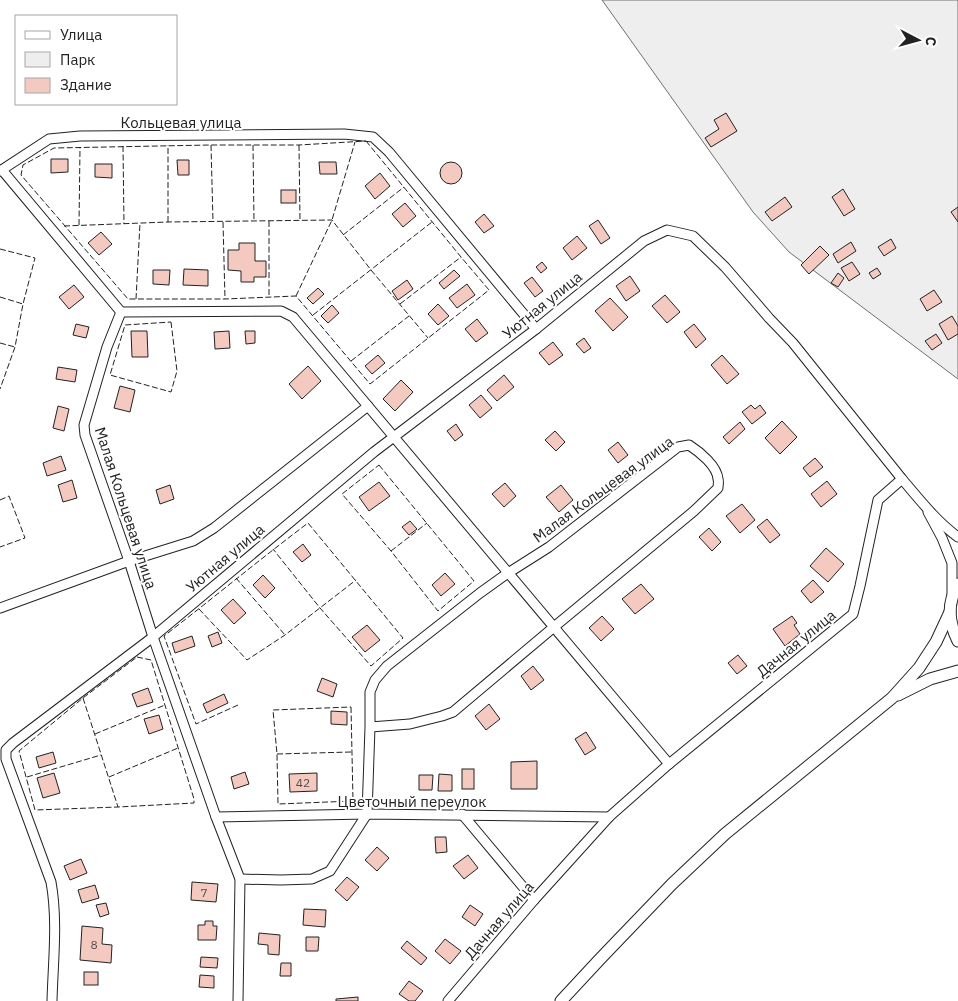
<svg xmlns="http://www.w3.org/2000/svg" width="958" height="1001" viewBox="0 0 958 1001" font-family="'IBM Plex Sans',sans-serif">
  <rect width="100%" height="100%" fill="#fff"/>
  <!-- green -->
  <path fill="#eee" stroke="#6f6f6f" d="M602 0H958V379L789 252 753 212Z"/>
  <!-- building -->
  <g fill="#f3c9c0" stroke="#222">
    <path d="M726 113 737 131 711 147 705 138 719 129 714 120Z"/>
    <path d="M51 159H68V172L51 173Z"/>
    <path d="M177 160H189V175H178Z"/>
    <circle cx="451" cy="173" r="11"/>
    <path d="M319 162H336L337 174H320Z"/>
    <path d="M95 164H112V178L95 177Z"/>
    <path d="M380 173 390 186 375 199 365 186Z"/>
    <path d="M843 189 855 209 844 216 832 197Z"/>
    <rect x="281" y="190" width="15" height="13"/>
    <path d="M785 197 792 207 772 221 765 212Z"/>
    <path d="M405 203 416 216 403 227 392 214Z"/>
    <path d="M958 207V222L951 212Z"/>
    <path d="M484 214 494 226 484 233 475 222Z"/>
    <path d="M598 220 610 238 601 244 589 226Z"/>
    <path d="M101 232 112 244 99 255 88 243Z"/>
    <path d="M577 236 587 248 572 260 563 248Z"/>
    <path d="M891 239 896 248 884 256 878 247Z"/>
    <path d="M851 242 856 251 838 263 833 254Z"/>
    <path d="M239 243H255V261H266V277H254V282H241V271L228 270V250H239Z"/>
    <path d="M820 246 829 255 809 274 801 265Z"/>
    <path d="M542 262 547 268 541 273 536 267Z"/>
    <path d="M852 262 860 274 849 281 841 268Z"/>
    <path d="M877 268 881 274 873 279 869 273Z"/>
    <path d="M184 269 208 270V286L183 285Z"/>
    <path d="M153 270H170L169 285 153 284Z"/>
    <path d="M454 270 460 276 444 289 439 283Z"/>
    <path d="M838 273 844 278 838 287 831 283Z"/>
    <path d="M630 276 640 291 626 301 616 286Z"/>
    <path d="M532 277 543 291 535 297 524 283Z"/>
    <path d="M407 280 413 289 398 300 392 291Z"/>
    <path d="M467 284 475 295 457 308 449 298Z"/>
    <path d="M74 285 84 297 69 309 59 297Z"/>
    <path d="M318 288 324 294 313 304 307 298Z"/>
    <path d="M934 290 942 302 927 311 920 299Z"/>
    <path d="M665 295 680 312 667 323 652 306Z"/>
    <path d="M610 298 628 317 613 331 595 311Z"/>
    <path d="M438 304 449 316 438 325 428 314Z"/>
    <path d="M332 305 339 313 328 323 321 316Z"/>
    <path d="M952 316 958 326V334L948 340 939 324Z"/>
    <path d="M477 319 488 333 476 342 465 329Z"/>
    <path d="M76 324 89 327 86 338 73 335Z"/>
    <path d="M694 324 706 339 696 348 684 332Z"/>
    <path d="M131 331H147L148 357H132Z"/>
    <path d="M229 331 230 348 215 349 214 332Z"/>
    <path d="M245 331H255V343L246 344Z"/>
    <path d="M936 334 942 343 932 350 925 341Z"/>
    <path d="M584 338 591 348 584 353 576 344Z"/>
    <path d="M553 342 563 355 549 365 539 353Z"/>
    <path d="M378 355 385 363 372 374 365 366Z"/>
    <path d="M722 355 739 374 727 384 711 365Z"/>
    <path d="M308 366 321 381 302 399 289 384Z"/>
    <path d="M58 367 77 370 75 382 56 379Z"/>
    <path d="M504 375 514 387 497 401 487 390Z"/>
    <path d="M401 380 413 392 395 411 383 399Z"/>
    <path d="M120 386 135 390 130 412 114 408Z"/>
    <path d="M481 395 492 408 480 418 469 405Z"/>
    <path d="M751 405 755 409 760 405 766 413 752 424 742 412Z"/>
    <path d="M58 406 69 409 64 431 53 428Z"/>
    <path d="M782 421 797 437 780 454 765 438Z"/>
    <path d="M740 422 745 429 729 444 723 437Z"/>
    <path d="M456 424 463 435 455 441 447 431Z"/>
    <path d="M555 431 565 442 556 451 545 440Z"/>
    <path d="M618 442 628 455 618 463 608 450Z"/>
    <path d="M61 456 66 470 47 476 43 463Z"/>
    <path d="M815 458 823 467 810 477 803 468Z"/>
    <path d="M72 480 77 498 63 502 58 485Z"/>
    <path d="M827 481 837 494 821 507 811 494Z"/>
    <path d="M379 482 390 496 369 511 359 497Z"/>
    <path d="M505 483 516 496 504 507 492 494Z"/>
    <path d="M170 485 174 499 160 504 156 490Z"/>
    <path d="M561 485 573 500 559 512 546 497Z"/>
    <path d="M742 504 755 520 740 533 726 516Z"/>
    <path d="M767 519 780 535 770 543 757 527Z"/>
    <path d="M410 521 417 529 409 535 402 527Z"/>
    <path d="M709 528 721 542 712 551 699 537Z"/>
    <path d="M303 544 311 555 302 562 293 552Z"/>
    <path d="M826 548 844 564 828 582 810 566Z"/>
    <path d="M445 573 455 584 441 596 432 585Z"/>
    <path d="M263 575 275 588 265 598 253 585Z"/>
    <path d="M813 580 824 592 811 603 801 591Z"/>
    <path d="M641 584 654 599 635 614 622 599Z"/>
    <path d="M233 599 246 613 234 624 221 610Z"/>
    <path d="M602 616 614 629 601 641 589 628Z"/>
    <path d="M792 616 797 623 794 625 800 634 785 646 773 629Z"/>
    <path d="M367 625 380 640 365 652 352 637Z"/>
    <path d="M218 632 222 643 212 647 208 636Z"/>
    <path d="M192 636 195 646 175 653 172 643Z"/>
    <path d="M738 655 747 666 737 674 728 663Z"/>
    <path d="M533 666 544 680 531 690 521 676Z"/>
    <path d="M322 678 337 684 333 697 317 691Z"/>
    <path d="M148 688 153 702 137 707 132 694Z"/>
    <path d="M224 694 228 703 207 713 203 704Z"/>
    <path d="M489 704 500 719 486 730 475 716Z"/>
    <path d="M331 711 347 712V725L331 724Z"/>
    <path d="M159 715 163 729 149 734 144 719Z"/>
    <path d="M586 732 596 748 585 755 575 739Z"/>
    <path d="M53 752 56 763 39 768 36 757Z"/>
    <path d="M537 761V789H511V762Z"/>
    <rect x="462" y="769" width="12" height="20"/>
    <path d="M245 772 249 784 234 789 231 777Z"/>
    <path d="M54 773 60 793 43 798 37 778Z"/>
    <path d="M317 773V791L290 792 289 774Z"/>
    <path d="M439 774 452 775V791H438Z"/>
    <path d="M419 775H433L432 790H419Z"/>
    <path d="M435 837H446L447 852 436 853Z"/>
    <path d="M377 847 389 858 377 871 365 860Z"/>
    <path d="M468 855 478 868 464 879 453 866Z"/>
    <path d="M81 859 87 873 70 880 64 866Z"/>
    <path d="M347 877 359 887 347 901 335 890Z"/>
    <path d="M192 882 218 884 216 902 191 900Z"/>
    <path d="M95 885 99 898 82 903 78 890Z"/>
    <path d="M106 903 109 914 100 917 96 905Z"/>
    <path d="M470 905 483 914 475 926 462 917Z"/>
    <path d="M304 909 326 910 325 927 303 925Z"/>
    <path d="M205 921H213V926H217L216 940H198V925H205Z"/>
    <path d="M82 926 103 928 102 944 112 945 111 963 80 960Z"/>
    <path d="M259 933 280 935 279 955 268 954V945L258 944Z"/>
    <path d="M306 937H319L318 951H306Z"/>
    <path d="M445 939 461 951 450 964 435 951Z"/>
    <path d="M407 941 427 958 421 965 401 948Z"/>
    <path d="M201 957 218 958 217 968 200 967Z"/>
    <path d="M281 963H291V976H280Z"/>
    <rect x="84" y="972" width="14" height="13"/>
    <path d="M200 975 214 976V988L199 987Z"/>
    <path d="M409 981 423 991 415 1001H409L399 994Z"/>
    <path d="M358 997V1001H336V999Z"/>
  </g>
  <g fill="none" stroke-linecap="round" stroke-linejoin="round">
    <defs>
      <g id="minor">
        <path d="M2 170 121 312"/>
        <path d="M0 171 49 139 80 136 344 134 373 137 389 152 536 329"/>
        <path d="M121 312 281 311 293 317 669 764"/>
        <path d="M121 312 107 347 84 425 85 435 129 561 153 637 216 817 240 879 238 1001"/>
        <path d="M928 512 942 538 952 563V594"/>
        <path d="M0 608 129 561 193 541 214 528 368 406"/>
        <path d="M462 814 534 900"/>
        <path d="M216 817 367 814 609 817"/>
        <path d="M240 879 281 880 312 879 330 871 367 814 370 727V692L375 680 387 666 480 593 508 573 549 547 678 447 689 445C700 452 717 466 718 479 719 482 718 485 718 488L694 511 554 627 453 712 442 716 410 724 370 727"/>
        <path d="M52 1001C53 962 58 921 51 882L6 759V750L13 743 153 637 374 452 536 329 644 241 667 230 693 236 725 267 769 318 793 343 902 479C919 499 937 522 958 537"/>
        <path d="M448 1001 534 900 609 817 669 764 853 614 860 586 878 500 902 479"/>
      </g>
      <g id="tertiary">
        <path d="M958 584C947 604 948 621 958 641"/>
        <path d="M898 695 930 679 958 671"/>
        <path d="M561 1001 600 959 672 884 725 834 892 698 919 668 936 642 950 612"/>
      </g>
    </defs>
    <!-- minor casing -->
    <use href="#minor" stroke="#222" stroke-width="11"/>
    <!-- tertiary casing -->
    <use href="#tertiary" stroke="#222" stroke-width="13"/>
    <!-- minor -->
    <use href="#minor" stroke="#fff" stroke-width="9"/>
    <!-- tertiary -->
    <use href="#tertiary" stroke="#fff" stroke-width="11"/>
    <!-- fence -->
    <g stroke="#222" stroke-width="1" stroke-dasharray="6 2.5" stroke-linecap="butt">
      <path d="M366 141 461 257 489 290 370 384 296 296 225 299H128L21 175 23 165 54 148 211 145H299Z"/>
      <path d="M211 145 213 222"/>
      <path d="M253 145 254 221"/>
      <path d="M299 145 300 221"/>
      <path d="M123 146 124 224"/>
      <path d="M269 221V297"/>
      <path d="M168 222V145"/>
      <path d="M223 222 225 299"/>
      <path d="M79 225 80 148"/>
      <path d="M64 226 168 222 332 220 371 270 428 338"/>
      <path d="M343 235 404 187"/>
      <path d="M0 249 35 258 23 304 15 347 0 389"/>
      <path d="M296 296 332 220 355 142"/>
      <path d="M0 297 23 304"/>
      <path d="M136 299 140 223"/>
      <path d="M400 304 461 257"/>
      <path d="M313 315 432 222"/>
      <path d="M171 322 177 371 171 392 110 375 125 325Z"/>
      <path d="M0 343 15 347"/>
      <path d="M351 361 409 316"/>
      <path d="M379 465 474 581 438 611 391 551 342 494Z"/>
      <path d="M0 500 9 496 25 538 0 547"/>
      <path d="M391 551 427 523"/>
      <path d="M236 578 285 635"/>
      <path d="M199 609 247 660 285 635 356 580"/>
      <path d="M137 657 151 660 194 799V803L118 807 35 810 19 751 83 698Z"/>
      <path d="M83 698 118 807"/>
      <path d="M238 705 196 724 164 636C212 599 259 560 308 523L403 638 371 666 320 608 273 549"/>
      <path d="M351 707 353 801 278 804 277 754 273 710Z"/>
      <path d="M95 734 165 705"/>
      <path d="M277 754 351 752"/>
      <path d="M27 777 101 755"/>
      <path d="M109 777 178 748"/>
    </g>
  </g>
  <g text-anchor="middle" dominant-baseline="central" stroke-width="4" stroke-linejoin="round" paint-order="stroke">
    <!-- number labels -->
    <g font-size="12" fill="#564c4a">
      <text x="303" y="782">42</text>
      <text x="204" y="892">7</text>
      <text x="94" y="944">8</text>
    </g>
    <!-- street labels -->
    <g font-size="15" fill="#222" stroke="#fff">
      <text x="181" y="122">Кольцевая улица</text>
      <text transform="translate(542 305) rotate(-39)">Уютная улица</text>
      <text transform="translate(603 489) rotate(-36)">Малая Кольцевая улица</text>
      <text transform="translate(126 508) rotate(72)">Малая Кольцевая улица</text>
      <text transform="translate(225 558) rotate(-40)">Уютная улица</text>
      <text transform="translate(796 643) rotate(-39)">Дачная улица</text>
      <text x="412" y="801">Цветочный переулок</text>
      <text transform="translate(499 920) rotate(-49)">Дачная улица</text>
    </g>
  </g>
  <!-- legend -->
  <rect x="15" y="15" width="162" height="90" fill="#ffffff" stroke="#a7a7a7"/>
  <rect x="25" y="31" width="25" height="8" fill="#ffffff" stroke="#a7a7a7"/>
  <text x="60" y="40" font-size="15" fill="#222222">Улица</text>
  <rect x="25" y="52" width="25" height="15" fill="#eeeeee" stroke="#a7a7a7"/>
  <text x="60" y="65" font-size="15" fill="#222222">Парк</text>
  <rect x="25" y="78" width="25" height="15" fill="#f3c9c0" stroke="#a7a7a7"/>
  <text x="60" y="90" font-size="15" fill="#222222">Здание</text>
  <!-- north arrow -->
  <g transform="translate(918 40) rotate(96)" stroke="#ffffff" stroke-width="4" paint-order="stroke">
  <path d="M0-4L9 19L0 12L-9 19Z" fill="#222222"/>
  <text y="-8" font-size="14" font-weight="bold" text-anchor="middle" fill="#222222">С</text>
  </g>
</svg>
